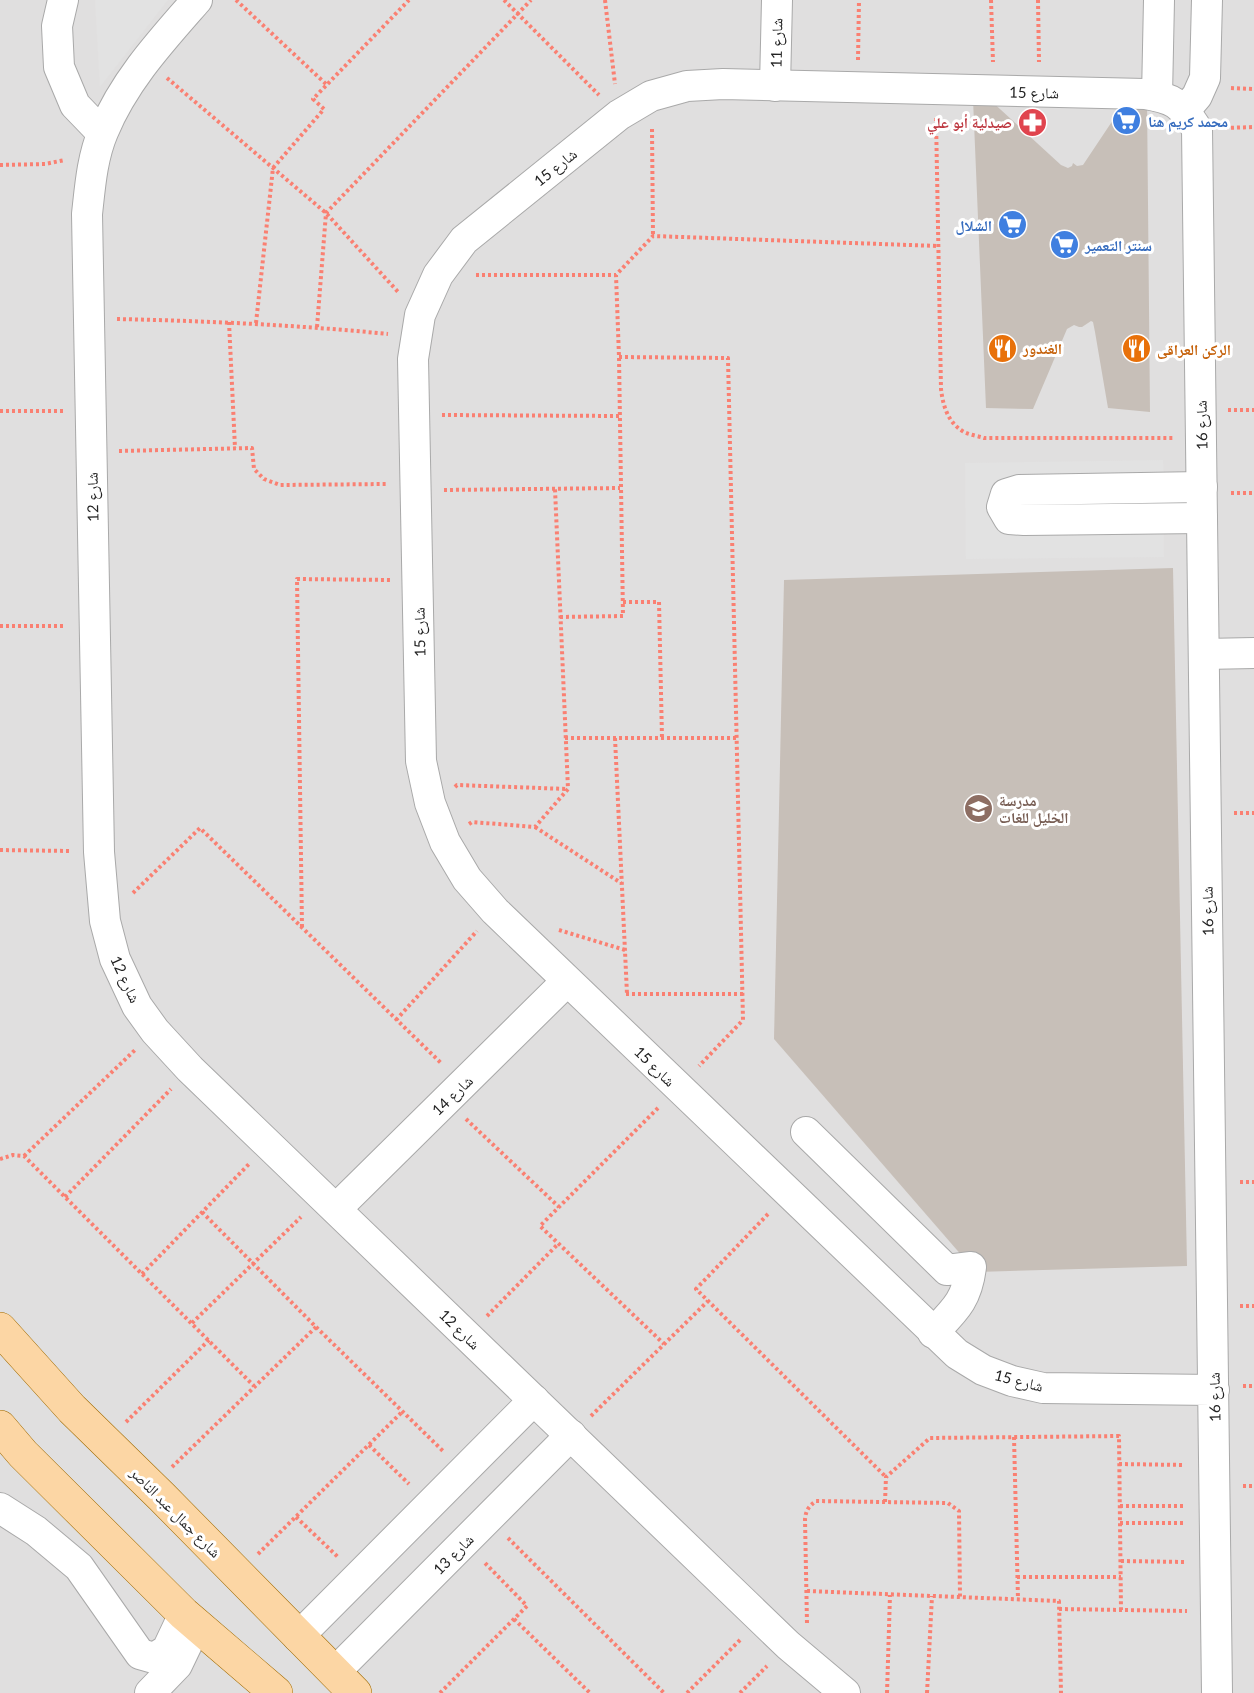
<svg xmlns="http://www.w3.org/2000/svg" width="1254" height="1693" viewBox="0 0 1254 1693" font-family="Lato,'Noto Naskh Arabic',sans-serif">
  <rect width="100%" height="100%" fill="#f2efe9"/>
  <!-- residential -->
  <rect fill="#e0dfdf" x="0" y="0" width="1254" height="1693"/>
  <!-- parking -->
  <g fill="#e2e2e2">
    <path d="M95 0H168L100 87Z"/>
    <path d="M1163 460 1164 557 966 559 965 463Z"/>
  </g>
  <!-- building -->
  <g fill="#c7bfb8">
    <path d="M1129 96 1147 98 1150 412 1108 408 1095 332 1093 322 1091 321 1082 327H1079L1074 325 1067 329 1033 409 986 408 973 99H989L1061 165 1068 168 1072 166 1073 163 1077 166 1083 165Z"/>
    <path d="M1173 568 1187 1266 976 1272 774 1039 784 580Z"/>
  </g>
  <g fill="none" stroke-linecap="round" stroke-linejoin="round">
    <defs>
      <g id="minor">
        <path d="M63 0 57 26 59 67 75 105 102 133"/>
        <path d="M197 0C161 41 124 81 103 132 92 158 90 187 87 214L99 852 105 921 115 959 137 1006 155 1031 190 1069 788 1645 845 1693"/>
        <path d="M775 86 777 0"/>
        <path d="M1157 96 1159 0"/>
        <path d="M1185 110 1197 96 1205 78 1207 0"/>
        <path d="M1202 487 1019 490 1006 494 1002 507 1009 519 1024 520 1202 518"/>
        <path d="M1204 654 1254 653"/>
        <path d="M806 1132 947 1270 971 1267C967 1300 955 1310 933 1333"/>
        <path d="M336 1209 567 981"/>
        <path d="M1214 1390 1043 1388 1012 1381 983 1370 957 1354 495 911 467 879 445 842 430 803 421 761 413 359 420 315 438 275 464 240 619 115 651 96 687 86 723 84 1145 94C1175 99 1180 103 1197 129 1204 650 1210 1172 1217 1693"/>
        <path d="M0 1508 36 1531 79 1567 140 1654 154 1658 167 1650 184 1614"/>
        <path d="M298 1637 534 1400"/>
        <path d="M334 1673 571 1435"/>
        <path d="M150 1693 177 1665 189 1640"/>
      </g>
      <g id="major">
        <path d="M0 1329 72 1409 162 1497 355 1693"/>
        <path d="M0 1427 23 1454 184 1614 276 1693"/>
      </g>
    </defs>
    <!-- minor casing -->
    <use href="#minor" stroke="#a9a9a9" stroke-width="32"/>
    <!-- major casing -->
    <use href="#major" stroke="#a06b00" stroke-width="34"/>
    <!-- path -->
    <g stroke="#fa8072" stroke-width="4" stroke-dasharray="3 3" stroke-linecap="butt">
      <path d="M236 0 327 85"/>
      <path d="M504 0 599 95"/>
      <path d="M605 0 615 84"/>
      <path d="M991 0 993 62"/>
      <path d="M1038 0 1039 62"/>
      <path d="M858 60 859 0"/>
      <path d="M167 78 326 213 399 293"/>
      <path d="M1231 88 1254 89"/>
      <path d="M936 118 941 389C943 406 948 423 964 432 970 435 978 436 984 438H1173"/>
      <path d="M1225 128 1254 127"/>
      <path d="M652 129 653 236"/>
      <path d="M0 165 45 164 65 160"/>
      <path d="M476 275H616"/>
      <path d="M117 319C207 321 298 325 388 334"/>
      <path d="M229 322 235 448"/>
      <path d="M256 323 273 168 324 109 313 99 409 0"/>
      <path d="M317 327 326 213 531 0"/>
      <path d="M619 357 728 358 743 1020 699 1066"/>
      <path d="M1228 410H1254"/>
      <path d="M0 411H63"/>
      <path d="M442 415 619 416"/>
      <path d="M119 451 252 448 254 469 264 479 280 485 387 484"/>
      <path d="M444 490 620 488"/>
      <path d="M1231 493H1254"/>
      <path d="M623 602H659L662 738"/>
      <path d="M560 617 623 616 619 357 616 275 653 236 938 246"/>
      <path d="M0 626H65"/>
      <path d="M565 738H738"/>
      <path d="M615 738 627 994"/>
      <path d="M455 787 457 785 567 789"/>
      <path d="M1234 813H1254"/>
      <path d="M469 824 472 822 535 827 568 789 555 489"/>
      <path d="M535 827 621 883"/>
      <path d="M0 850 71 851"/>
      <path d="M133 893 200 828 441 1063"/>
      <path d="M302 927 297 579 390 580"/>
      <path d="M559 930 625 950"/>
      <path d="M626 994H743"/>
      <path d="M396 1020 477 931"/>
      <path d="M658 1108 540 1226 664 1344"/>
      <path d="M466 1119 559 1207"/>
      <path d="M24 1156 135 1050"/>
      <path d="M0 1159 13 1155 24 1156 254 1386"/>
      <path d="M1240 1182H1254"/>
      <path d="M65 1197 171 1089"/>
      <path d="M202 1212 316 1327 444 1452"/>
      <path d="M768 1214 696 1289 886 1477"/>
      <path d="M142 1274 249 1164"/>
      <path d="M1240 1306H1254"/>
      <path d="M487 1316 558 1244"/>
      <path d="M192 1323 301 1217"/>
      <path d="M1243 1386H1254"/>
      <path d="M591 1416 708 1301"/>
      <path d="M126 1422 209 1340"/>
      <path d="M1014 1437 1018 1599"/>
      <path d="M369 1445 409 1484"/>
      <path d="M1119 1464 1185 1465"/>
      <path d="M172 1467 316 1327"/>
      <path d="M1243 1486H1254"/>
      <path d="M885 1502 886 1477 930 1438 1119 1436 1121 1610"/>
      <path d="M1120 1506H1185"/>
      <path d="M296 1517 339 1558"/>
      <path d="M1120 1523H1185"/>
      <path d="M508 1538 664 1693"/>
      <path d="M258 1554 403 1411"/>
      <path d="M1121 1561 1186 1562"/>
      <path d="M1017 1577H1121"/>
      <path d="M807 1591 1059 1601 1061 1693"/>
      <path d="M1059 1609 1187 1611"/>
      <path d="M514 1619 590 1693"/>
      <path d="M807 1623 805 1519C806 1510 809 1506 816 1501L948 1503 959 1511 960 1597"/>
      <path d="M440 1693 527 1606 484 1562"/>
      <path d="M687 1693 741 1639"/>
      <path d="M740 1693 767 1666"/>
      <path d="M887 1693 890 1595"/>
      <path d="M927 1693 932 1596"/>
    </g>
    <!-- minor -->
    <use href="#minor" stroke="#fff" stroke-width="30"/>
    <!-- major -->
    <use href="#major" stroke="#fcd6a4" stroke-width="33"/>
  </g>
  <!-- icons -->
  <defs>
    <symbol id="supermarket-disc" viewBox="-11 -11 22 22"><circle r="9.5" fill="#3f7fe0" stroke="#fff"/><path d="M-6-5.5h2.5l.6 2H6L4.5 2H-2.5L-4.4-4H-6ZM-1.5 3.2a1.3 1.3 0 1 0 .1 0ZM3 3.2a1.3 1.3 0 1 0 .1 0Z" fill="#fff"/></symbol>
    <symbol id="pharmacy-disc" viewBox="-11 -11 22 22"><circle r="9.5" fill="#e0444e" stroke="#fff"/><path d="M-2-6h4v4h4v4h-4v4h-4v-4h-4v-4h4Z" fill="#fff"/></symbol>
    <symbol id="restaurant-disc" viewBox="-11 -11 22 22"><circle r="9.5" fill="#e8710a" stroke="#fff"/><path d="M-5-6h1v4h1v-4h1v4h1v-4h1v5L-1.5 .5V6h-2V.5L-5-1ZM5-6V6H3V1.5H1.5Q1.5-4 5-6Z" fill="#fff"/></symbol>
    <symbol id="school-disc" viewBox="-11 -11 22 22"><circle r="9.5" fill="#8d6e63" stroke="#fff"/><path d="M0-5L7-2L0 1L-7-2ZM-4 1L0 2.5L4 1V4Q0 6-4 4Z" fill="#fff"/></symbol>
  </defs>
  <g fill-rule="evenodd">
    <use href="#supermarket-disc" x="1110" y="104" width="33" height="33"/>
    <use href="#pharmacy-disc" x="1016" y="106" width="33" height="33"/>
    <use href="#supermarket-disc" x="996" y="208" width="33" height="33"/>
    <use href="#supermarket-disc" x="1048" y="228" width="33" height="33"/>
    <use href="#restaurant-disc" x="986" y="332" width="33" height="33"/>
    <use href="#restaurant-disc" x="1120" y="332" width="33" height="33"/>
    <use href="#school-disc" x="962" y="792" width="33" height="33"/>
  </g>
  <g text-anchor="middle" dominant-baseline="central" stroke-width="6" stroke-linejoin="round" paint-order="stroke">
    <!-- street labels -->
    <g font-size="15" fill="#222" stroke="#fff">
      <text transform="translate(776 43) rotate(-89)">شارع 11</text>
      <text transform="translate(1034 92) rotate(1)">شارع 15</text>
      <text transform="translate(555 167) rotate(-39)">شارع 15</text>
      <text transform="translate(1201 425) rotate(-91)">شارع 16</text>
      <text transform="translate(92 497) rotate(-91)">شارع 12</text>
      <text transform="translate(419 632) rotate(-91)">شارع 15</text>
      <text transform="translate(1207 911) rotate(-91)">شارع 16</text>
      <text transform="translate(126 979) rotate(65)">شارع 12</text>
      <text transform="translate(655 1066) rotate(44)">شارع 15</text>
      <text transform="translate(452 1095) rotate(-44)">شارع 14</text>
      <text transform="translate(460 1329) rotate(44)">شارع 12</text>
      <text transform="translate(1019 1380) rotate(14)">شارع 15</text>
      <text transform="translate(1214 1397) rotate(-91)">شارع 16</text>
      <text transform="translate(176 1512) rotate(45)">شارع جمال عبد الناصر</text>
      <text transform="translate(453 1554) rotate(-45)">شارع 13</text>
    </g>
    <!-- shop labels -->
    <g font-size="15" font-weight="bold" fill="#366cbe" stroke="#fff" text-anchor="start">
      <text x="1148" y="121">محمد كريم هنا</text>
      <text x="992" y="225" text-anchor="end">الشلال</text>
      <text x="1085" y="245">سنتر التعمير</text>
    </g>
    <!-- health labels -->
    <g font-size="15" font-weight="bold" fill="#be3a42" stroke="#fff" text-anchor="end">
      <text x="1012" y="122">صيدلية أبو علي</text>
    </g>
    <!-- food labels -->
    <g font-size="15" font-weight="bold" fill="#c56008" stroke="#fff" text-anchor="start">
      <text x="1023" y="348">الغندور</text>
      <text x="1157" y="349">الركن العراقى</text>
    </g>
    <!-- education labels -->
    <g font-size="15" font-weight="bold" fill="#785e54" stroke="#fff" text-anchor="start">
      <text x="999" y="800">مدرسة<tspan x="999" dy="17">الخليل للغات</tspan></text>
    </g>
  </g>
</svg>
